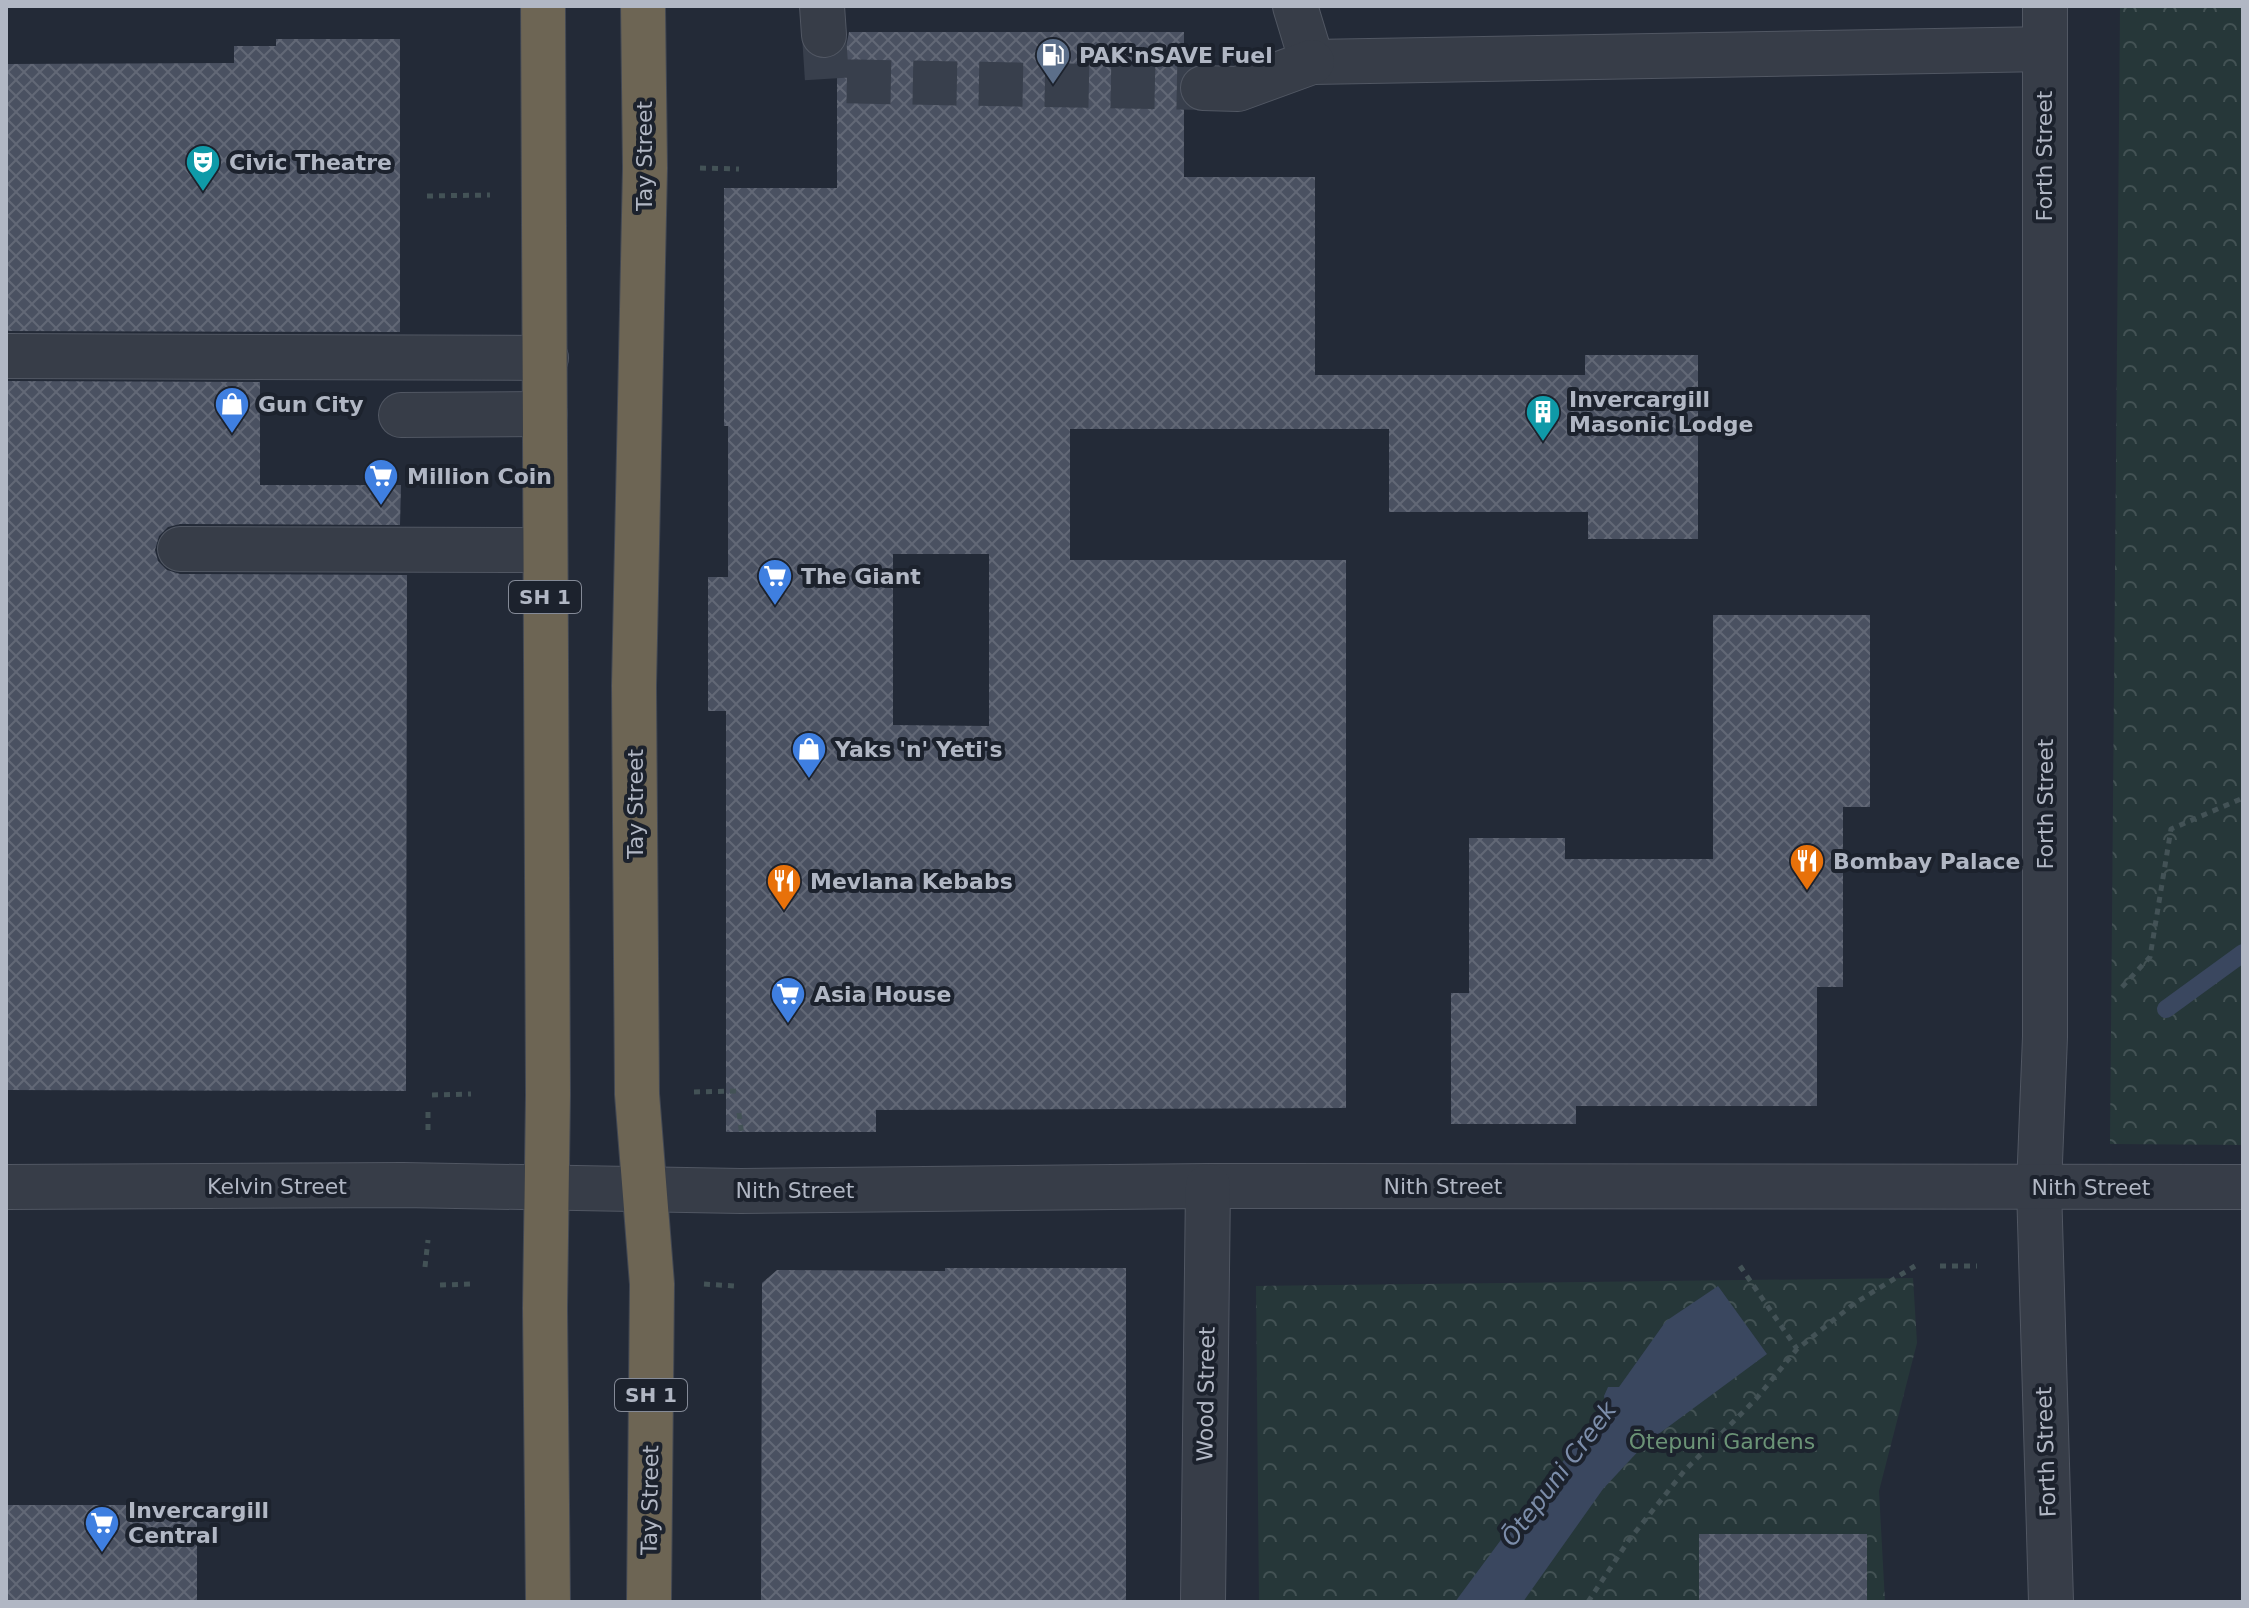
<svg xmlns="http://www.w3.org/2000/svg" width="2249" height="1608" viewBox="0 0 2249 1608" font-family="'DejaVu Sans',sans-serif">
  <defs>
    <pattern id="forest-crowns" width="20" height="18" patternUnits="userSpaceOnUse" patternTransform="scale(2)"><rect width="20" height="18" fill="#263739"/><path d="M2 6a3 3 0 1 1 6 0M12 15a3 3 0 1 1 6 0" fill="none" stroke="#435254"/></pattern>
    <pattern id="building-cross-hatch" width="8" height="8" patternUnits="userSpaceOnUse" patternTransform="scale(2)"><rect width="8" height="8" fill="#4a5161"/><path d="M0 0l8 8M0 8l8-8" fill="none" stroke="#626876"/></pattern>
  </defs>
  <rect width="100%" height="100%" fill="#232a37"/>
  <!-- forest -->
  <g fill="url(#forest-crowns)">
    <path d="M2120 6H2243V1145L2110 1144Z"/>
    <path d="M1913 1278 1917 1343 1879 1491 1885 1602H1259L1256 1286Z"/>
  </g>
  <!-- water -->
  <path fill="#3a475f" d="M1718 1286 1767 1354 1645 1444 1603 1489 1523 1602H1455L1506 1533 1606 1407 1604 1396 1608 1387H1619L1666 1321Z"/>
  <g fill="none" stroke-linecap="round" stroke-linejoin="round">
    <!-- stream -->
    <path stroke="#3a475f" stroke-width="18" d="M2166 1009 2243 953"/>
  </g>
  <!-- building -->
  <g fill="url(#building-cross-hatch)" fill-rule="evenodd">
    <path d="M849 32H1184V72L1178 88 1184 104V177H1315V375H1585V355H1698V539H1588V512H1389V429H1070V560H1346V1108L876 1110V1132H726V711H708V577H728V426H724V188H837V56L846 47ZM893 554H989V726L893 725Z"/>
    <path d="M276 39H400V332L6 331V64L234 63V46H276Z"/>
    <path d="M6 381 260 382V485H401L400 525 180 524 168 527 159 536 155 550 158 561 167 570 180 574 407 575 406 1091 6 1090Z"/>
    <path d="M1713 615H1870V807H1843V987H1817V1106H1576V1124H1451V993H1469V838H1565V859H1713Z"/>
    <path d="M945 1268H1126V1602H761L762 1283 777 1270 945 1271Z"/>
    <rect x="6" y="1505" width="191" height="97"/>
    <rect x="1699" y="1534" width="168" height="68"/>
  </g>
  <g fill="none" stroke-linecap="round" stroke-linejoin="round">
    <!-- minor-tunnel -->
    <path stroke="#383f4c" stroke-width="44" stroke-dasharray="44 22" stroke-linecap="butt" d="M824 35 827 81 1203 88"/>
    <defs>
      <g id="minor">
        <path d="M822 6 824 35"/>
        <path d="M1295 6 1312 62 2044 49"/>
        <path d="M2045 6V1037L2039 1187 2051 1602"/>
        <path d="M1203 88 1238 89 1312 62"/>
        <path d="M6 356 546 358"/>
        <path d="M401 415 545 414"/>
        <path d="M180 549 545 550"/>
        <path d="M6 1187 403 1185 741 1191 1208 1186 2243 1187"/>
        <path d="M1203 1602 1208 1186"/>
      </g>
      <g id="highway">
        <path d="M543 6 548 1095 545 1308 548 1602"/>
        <path d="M643 6 645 168 634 686 637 1094 652 1284 649 1602"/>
      </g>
    </defs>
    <!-- minor casing -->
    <use href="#minor" stroke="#515763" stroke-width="46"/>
    <!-- highway casing -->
    <use href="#highway" stroke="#414753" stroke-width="46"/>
    <!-- path -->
    <g stroke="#435256" stroke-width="5" stroke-dasharray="6 6" stroke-linecap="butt">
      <path d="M700 168 739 169"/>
      <path d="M427 196 490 195"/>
      <path d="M2122 987 2150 957 2171 829 2243 798"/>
      <path d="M694 1092 738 1091"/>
      <path d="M432 1095 471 1094"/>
      <path d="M428 1112V1130"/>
      <path d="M739 1113 742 1136"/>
      <path d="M1740 1266 1797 1349"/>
      <path d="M1940 1266H1977"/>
      <path d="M425 1267 428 1240"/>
      <path d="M704 1284 735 1286"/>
      <path d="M440 1285 473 1284"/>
      <path d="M1588 1602 1629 1540 1685 1470 1756 1399 1797 1349 1855 1303 1915 1266"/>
    </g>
    <!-- minor -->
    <use href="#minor" stroke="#373d48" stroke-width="44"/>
    <!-- highway -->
    <use href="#highway" stroke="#6d6554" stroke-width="44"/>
  </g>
  <!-- icons -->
  <defs>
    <symbol id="fuel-pin" viewBox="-11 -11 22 30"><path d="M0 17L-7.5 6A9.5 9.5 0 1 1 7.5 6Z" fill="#5c6f8a" stroke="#1c222d"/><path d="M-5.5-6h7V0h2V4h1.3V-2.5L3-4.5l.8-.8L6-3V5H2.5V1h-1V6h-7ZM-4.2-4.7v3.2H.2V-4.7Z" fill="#fff"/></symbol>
    <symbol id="theatre-pin" viewBox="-11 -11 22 30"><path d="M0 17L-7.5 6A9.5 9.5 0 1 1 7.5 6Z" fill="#0f9aa8" stroke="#1c222d"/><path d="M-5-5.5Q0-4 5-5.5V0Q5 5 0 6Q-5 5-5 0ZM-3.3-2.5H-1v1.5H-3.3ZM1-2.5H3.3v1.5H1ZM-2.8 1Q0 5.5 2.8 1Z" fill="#fff"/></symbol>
    <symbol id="shop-pin" viewBox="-11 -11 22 30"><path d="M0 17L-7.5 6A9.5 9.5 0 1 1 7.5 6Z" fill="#3f7fe0" stroke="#1c222d"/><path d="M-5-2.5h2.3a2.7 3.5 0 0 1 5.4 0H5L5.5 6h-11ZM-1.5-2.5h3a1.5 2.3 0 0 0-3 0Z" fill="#fff"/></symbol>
    <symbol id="building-pin" viewBox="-11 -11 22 30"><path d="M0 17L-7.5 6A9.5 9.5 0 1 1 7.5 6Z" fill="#0f9aa8" stroke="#1c222d"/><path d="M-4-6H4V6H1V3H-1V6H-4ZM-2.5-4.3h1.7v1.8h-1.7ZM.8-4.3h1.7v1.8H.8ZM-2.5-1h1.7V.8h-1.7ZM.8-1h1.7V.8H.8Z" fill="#fff"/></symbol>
    <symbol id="supermarket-pin" viewBox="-11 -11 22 30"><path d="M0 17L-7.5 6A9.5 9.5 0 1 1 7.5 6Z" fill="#3f7fe0" stroke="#1c222d"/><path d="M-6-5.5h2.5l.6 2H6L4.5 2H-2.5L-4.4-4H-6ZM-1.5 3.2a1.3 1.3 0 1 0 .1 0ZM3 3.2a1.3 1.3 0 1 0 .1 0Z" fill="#fff"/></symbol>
    <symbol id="restaurant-pin" viewBox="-11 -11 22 30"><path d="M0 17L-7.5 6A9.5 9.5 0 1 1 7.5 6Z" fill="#e8710a" stroke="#1c222d"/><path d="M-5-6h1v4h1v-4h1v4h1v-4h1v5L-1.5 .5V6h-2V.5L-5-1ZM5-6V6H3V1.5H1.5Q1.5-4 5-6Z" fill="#fff"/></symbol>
  </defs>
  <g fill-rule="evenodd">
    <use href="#fuel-pin" x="1033" y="35" width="40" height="54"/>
    <use href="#theatre-pin" x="183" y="142" width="40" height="54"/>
    <use href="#shop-pin" x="212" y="384" width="40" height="54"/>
    <use href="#building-pin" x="1523" y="392" width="40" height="54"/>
    <use href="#supermarket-pin" x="361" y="456" width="40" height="54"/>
    <use href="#supermarket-pin" x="755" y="556" width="40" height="54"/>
    <use href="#shop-pin" x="789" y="729" width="40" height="54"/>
    <use href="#restaurant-pin" x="1787" y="841" width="40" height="54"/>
    <use href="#restaurant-pin" x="764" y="861" width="40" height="54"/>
    <use href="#supermarket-pin" x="768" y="974" width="40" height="54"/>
    <use href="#supermarket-pin" x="82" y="1503" width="40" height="54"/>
  </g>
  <g text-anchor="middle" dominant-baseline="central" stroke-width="8" stroke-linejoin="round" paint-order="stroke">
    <!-- shield labels -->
    <g fill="#1c222d" stroke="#848a97" stroke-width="2">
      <rect x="509" y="581" width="72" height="32" rx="6"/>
      <rect x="615" y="1379" width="72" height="32" rx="6"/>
    </g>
    <g font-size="20" font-weight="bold" fill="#b1b7c4">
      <text x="545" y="597">SH 1</text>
      <text x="651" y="1395">SH 1</text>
    </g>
    <!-- poi labels -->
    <g font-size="22" font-weight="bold" fill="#b1b7c4" stroke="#1c222d" text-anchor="start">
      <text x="1079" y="55">PAK'nSAVE Fuel</text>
      <text x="229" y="162">Civic Theatre</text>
      <text x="1569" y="399">Invercargill<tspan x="1569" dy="25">Masonic Lodge</tspan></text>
      <text x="258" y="404">Gun City</text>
      <text x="407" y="476">Million Coin</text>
      <text x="801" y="576">The Giant</text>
      <text x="835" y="749">Yaks 'n' Yeti's</text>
      <text x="1833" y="861">Bombay Palace</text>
      <text x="810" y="881">Mevlana Kebabs</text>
      <text x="814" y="994">Asia House</text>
      <text x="128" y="1510">Invercargill<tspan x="128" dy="25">Central</tspan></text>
    </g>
    <!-- street labels -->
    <g font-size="22" fill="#b1b7c4" stroke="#1c222d">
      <text transform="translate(644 156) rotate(-90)">Tay Street</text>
      <text transform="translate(2044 156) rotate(-90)">Forth Street</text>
      <text transform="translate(635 804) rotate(-90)">Tay Street</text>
      <text transform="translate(2045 804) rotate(-90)">Forth Street</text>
      <text x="277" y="1186">Kelvin Street</text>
      <text x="1443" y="1186">Nith Street</text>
      <text x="2091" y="1187">Nith Street</text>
      <text x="795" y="1190">Nith Street</text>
      <text transform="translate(1206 1394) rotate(-89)">Wood Street</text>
      <text transform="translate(2046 1452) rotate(-92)">Forth Street</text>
      <text transform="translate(650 1500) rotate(-89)">Tay Street</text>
    </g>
    <!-- park labels -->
    <g font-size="22" fill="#6b9376" stroke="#1c222d">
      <text x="1722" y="1441">Ōtepuni Gardens</text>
    </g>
    <!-- water labels -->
    <g font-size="24" font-style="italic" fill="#7c8daa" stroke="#1c222d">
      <text transform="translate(1559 1474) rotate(-53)">Ōtepuni Creek</text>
    </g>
  </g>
  <!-- border -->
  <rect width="2249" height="1608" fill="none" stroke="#b1b7c4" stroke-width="16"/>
</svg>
